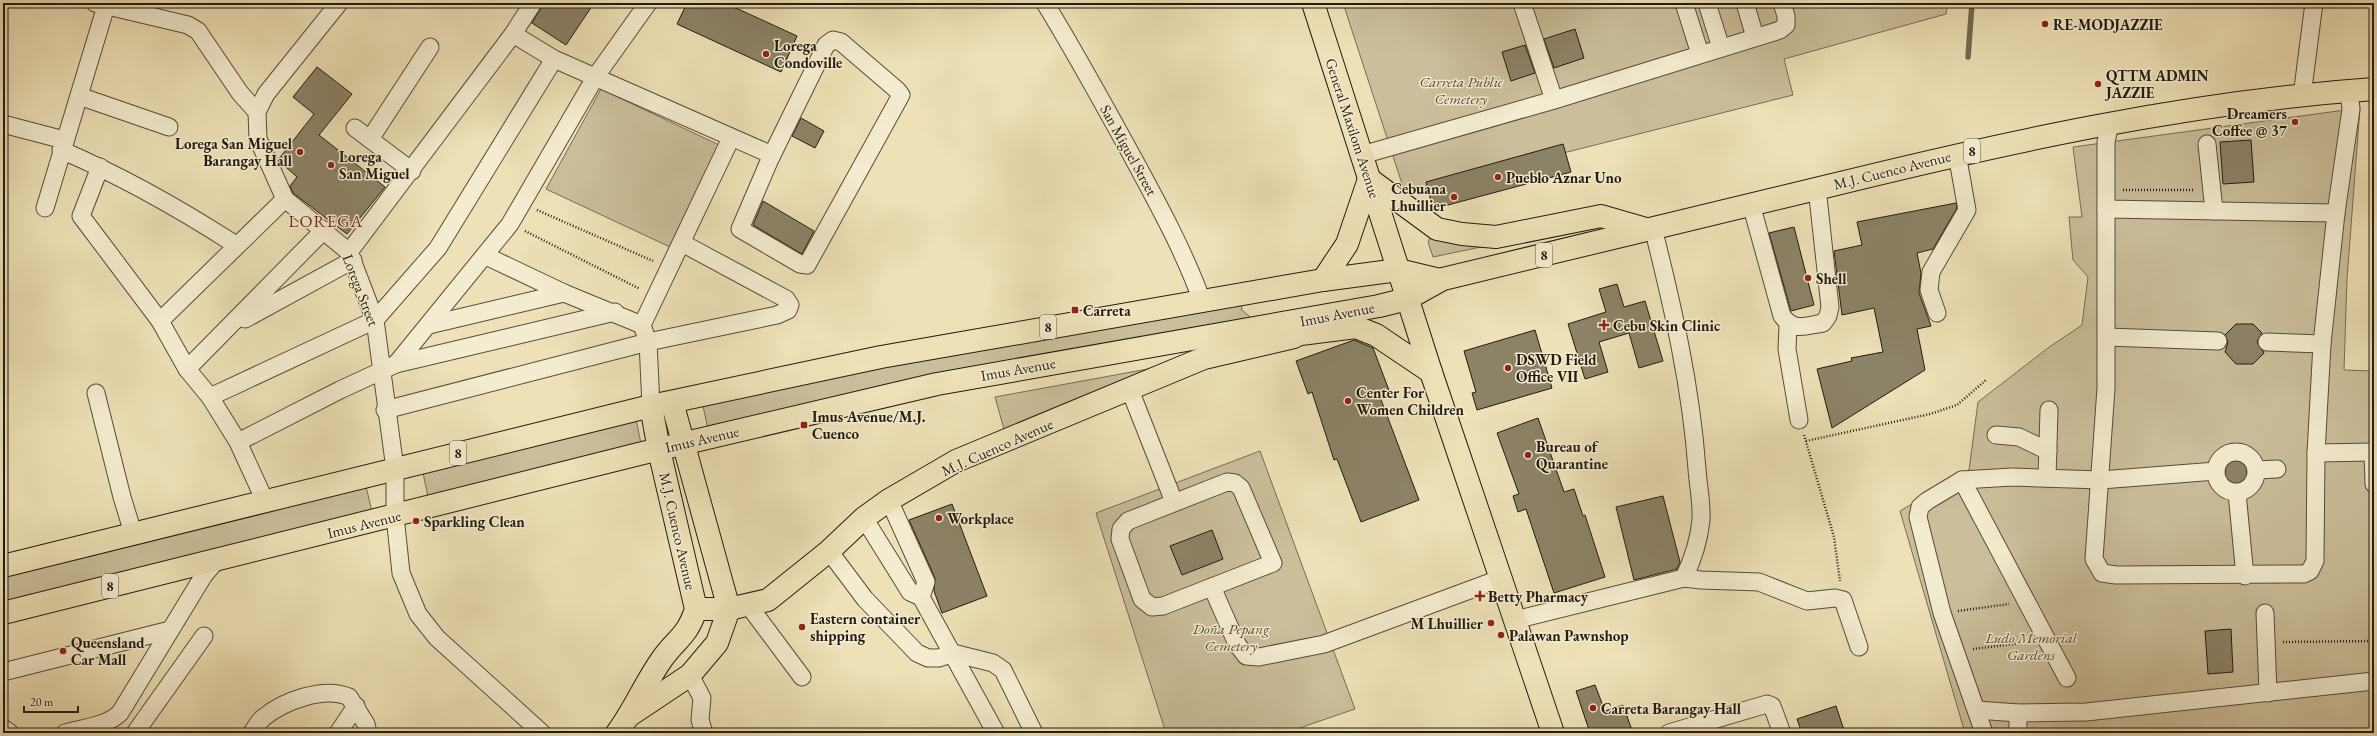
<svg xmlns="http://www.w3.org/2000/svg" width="2377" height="736" viewBox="0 0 2377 736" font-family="'EB Garamond',serif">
  <rect width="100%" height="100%" fill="#eee1b7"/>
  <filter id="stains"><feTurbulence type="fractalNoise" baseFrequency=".005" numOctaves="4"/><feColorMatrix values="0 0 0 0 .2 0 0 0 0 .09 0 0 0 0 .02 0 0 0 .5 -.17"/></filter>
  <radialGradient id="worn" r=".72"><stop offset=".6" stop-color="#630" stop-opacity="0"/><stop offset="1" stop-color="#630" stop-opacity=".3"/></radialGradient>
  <!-- green -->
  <g fill="#cbbf9b" stroke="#766d56">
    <path d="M1343 3H1948L1946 14 1784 59 1793 95 1405 193Z"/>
    <path d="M601 89 719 145 670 247 546 189Z"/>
    <path d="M2360 108 2347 279 2344 370 2374 371V733H1965L1900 511 1969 470 1978 402 2048 348 2082 325 2088 277 2073 260 2069 217H2082L2073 147Z"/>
    <path d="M1430 238 1481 247 1433 257 1428 242Z"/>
    <path d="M1240 295 1242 310 1263 328 710 438 701 397Z"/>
    <path d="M1197 360 1004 429 995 397Z"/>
    <path d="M634 410 643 453 430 507 421 463Z"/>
    <path d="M1260 451 1355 709 1285 733H1166L1096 513Z"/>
    <path d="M364 477 374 521 3 613V567Z"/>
  </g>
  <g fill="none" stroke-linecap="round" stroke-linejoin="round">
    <!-- stream -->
    <path stroke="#736a53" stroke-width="5.5" d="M1968 57 1972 3"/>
  </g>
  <!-- building -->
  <g fill="#8c8267" stroke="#221b11">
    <path d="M544 3H594L566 45 532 23Z"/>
    <path d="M687 3H725L797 36 781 72 677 24Z"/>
    <path d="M1575 29 1584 58 1554 68 1544 39Z"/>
    <path d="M1525 45 1535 73 1511 81 1502 52Z"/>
    <path d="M317 67 352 94 319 135 385 187 347 234 293 193 290 186 297 177 278 160 314 114 293 97Z"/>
    <path d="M801 118 824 131 815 148 792 136Z"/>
    <path d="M2251 140 2254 182 2223 184 2220 142Z"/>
    <path d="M1563 144 1571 172 1433 209 1426 182Z"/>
    <path d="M763 201 814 231 802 254 753 225Z"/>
    <path d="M1956 203 1957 208 1933 249 1917 253 1921 273 1919 293 1931 326 1917 329 1925 370 1832 428 1817 369 1852 361 1851 358 1883 352 1874 308 1842 315 1834 251 1862 245 1857 222Z"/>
    <path d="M1794 227 1814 305 1791 311 1769 233Z"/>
    <path d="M1617 284 1624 307 1645 301 1663 361 1639 368 1629 333 1599 342 1608 372 1585 379 1568 324 1606 312 1599 289Z"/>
    <path d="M2236 324H2253L2262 333 2257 342 2264 353 2253 364H2236L2225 352 2228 342 2225 335Z"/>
    <path d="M1535 330 1552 388 1477 410 1472 393 1476 392 1464 351Z"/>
    <path d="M1354 340 1373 348 1390 393 1380 397 1419 500 1361 522 1337 459 1334 460 1312 392 1308 394 1296 361Z"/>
    <path d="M1538 418 1564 492 1574 489 1583 516 1585 515 1605 577 1554 593 1526 509 1518 512 1513 496 1519 494 1497 433Z"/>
    <path d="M2242 456 2249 463 2246 471 2252 479 2245 487 2236 483 2229 487 2221 480 2226 471 2223 464 2229 457Z"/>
    <path d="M1663 496 1680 562 1677 569 1634 580 1616 507Z"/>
    <path d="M952 504 987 596 942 613 934 591 935 578 909 520Z"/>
    <path d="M1212 530 1223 559 1182 575 1170 546Z"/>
    <path d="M2231 629 2233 672 2208 674 2205 631Z"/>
    <path d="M1595 685 1605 711 1623 705 1633 733H1590L1576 691Z"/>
    <path d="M1836 706 1845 733H1802L1797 719Z"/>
  </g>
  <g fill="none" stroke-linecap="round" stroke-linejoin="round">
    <defs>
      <g id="minor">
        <path d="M95 3 188 25 198 31 240 93 257 112"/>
        <path d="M339 3 266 94 257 112 258 139 285 199 349 252 375 320 395 469V516L401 573 418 614 437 638 542 733"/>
        <path d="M1045 3C1075 52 1103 103 1131 154 1157 202 1183 249 1202 301"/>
        <path d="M1522 3 1554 100"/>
        <path d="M1684 3 1700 54"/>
        <path d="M1707 3 1721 48"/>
        <path d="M1745 3 1755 37"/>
        <path d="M513 34 554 59 772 155"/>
        <path d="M833 40 841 42 897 90 901 95 807 265 800 264 740 229 770 159 826 45Z"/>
        <path d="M79 96 169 127"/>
        <path d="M2302 96 2314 3"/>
        <path d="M2110 123 2106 142V388L2094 559 2102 573 2116 575 2304 574 2310 571 2315 561 2316 453 2322 344 2336 213 2351 109 2349 91"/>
        <path d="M3 124 64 140"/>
        <path d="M355 128 412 171"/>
        <path d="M370 139 430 47"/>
        <path d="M2207 144 2214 211"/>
        <path d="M61 150C122 176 180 209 236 245"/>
        <path d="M1362 155 1554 100 1780 30 1786 25V16L1782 3"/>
        <path d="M100 167 81 216 160 321 187 369 210 397 238 442 265 501"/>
        <path d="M1751 204 1782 316C1795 332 1804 326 1823 323L1828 316 1830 307 1817 188"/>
        <path d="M45 208 106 6"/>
        <path d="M2106 209 2336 213"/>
        <path d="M1653 228C1673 307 1691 387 1697 469 1698 485 1702 503 1701 520 1699 541 1693 559 1684 578"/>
        <path d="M349 252 513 34 533 3"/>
        <path d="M486 256 564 293 642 325"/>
        <path d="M1937 313 1929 290 1931 272 1967 210 1957 154"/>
        <path d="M245 319 353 260"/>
        <path d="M160 321 285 199"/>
        <path d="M429 325 564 293"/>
        <path d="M1788 325 1787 349 1799 420"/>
        <path d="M2107 337 2218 341"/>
        <path d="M2267 342 2322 344"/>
        <path d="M396 364 510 224 596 76 648 3"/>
        <path d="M187 369 324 230"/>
        <path d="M1130 390 1174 502"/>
        <path d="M96 393 122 497 133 533"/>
        <path d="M210 397 375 320 438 248 554 59"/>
        <path d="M651 406 648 342 642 325 731 138"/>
        <path d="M385 410 648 342 777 315 788 310 790 305 786 299 682 243"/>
        <path d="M1996 435 2019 437 2048 451"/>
        <path d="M238 442 340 390 396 364 615 312"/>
        <circle cx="2236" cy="472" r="20"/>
        <path d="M2373 452 2374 484"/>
        <path d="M2316 453 2374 452"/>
        <path d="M2256 470 2277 469"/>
        <path d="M2047 478 2049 410"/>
        <path d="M1962 480 2067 678"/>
        <path d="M1227 482 1235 483 1241 488 1273 563 1163 606 1152 607 1142 599 1120 539 1121 529 1128 521Z"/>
        <path d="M2237 493 2245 576"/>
        <path d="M889 500 926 582 921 597"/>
        <path d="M864 518 910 592 921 597 996 733"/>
        <path d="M829 551 865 599 917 653 928 658H939L953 653 993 663 1003 670 1034 733"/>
        <path d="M1212 587 1237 644 1246 656 1259 657 1324 644 1502 578"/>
        <path d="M749 606 802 677"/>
        <path d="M2265 613 2268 693"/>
        <path d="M1515 620 1684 578 1701 580 1759 582 1807 601 1835 598 1843 600 1859 647"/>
        <path d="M3 672 170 630"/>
        <path d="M690 675 702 698 700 720 704 733"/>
        <path d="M1977 710 2018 713 2086 712 2374 681"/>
        <path d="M2018 713V733"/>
        <path d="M3 728 10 733"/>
        <path d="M65 733C82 728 107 726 120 713L204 575 217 560"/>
        <path d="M135 733 204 636"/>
        <path d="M252 733C255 728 258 722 263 718 283 701 324 686 349 697L366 724 368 733"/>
        <path d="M338 733 356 706"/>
        <path d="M1669 733 1767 704 1772 706 1782 733"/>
        <path d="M1984 733 1942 613 1918 517 1920 507 1927 501 1962 480 2012 477 2101 480 2216 471"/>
      </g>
      <g id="major">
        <path d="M1313 3 1431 372 1553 733"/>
        <path d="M1369 179 1437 229 1462 234 1496 237 1601 216 1646 229"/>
        <path d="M1323 280 1347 244 1369 179"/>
        <path d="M1285 336 1356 327 1376 335 1431 372"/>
        <path d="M3 566 651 406 881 357 1323 280 1398 270 1440 280"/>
        <path d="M696 609H729L768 600 829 551 864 518 889 500 956 461 1204 358 1294 337"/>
        <path d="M3 613 643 453 937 384 1379 306 1407 299 1443 279C1569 249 1694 218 1820 188 2002 143 2186 102 2374 89"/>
        <path d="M630 715 690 675 717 643 729 609 672 402"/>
        <path d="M617 733C634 710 645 683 662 659 677 638 687 637 696 609L659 450 651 406"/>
      </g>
    </defs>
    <!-- minor casing -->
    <use href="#minor" stroke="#554c3a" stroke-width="19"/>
    <!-- major casing -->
    <use href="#major" stroke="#221b11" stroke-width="24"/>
    <!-- path -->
    <g stroke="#221b11" stroke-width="2.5" stroke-dasharray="1 2" stroke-linecap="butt">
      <path d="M2123 190H2194"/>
      <path d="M537 210 653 261"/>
      <path d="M525 231 640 289"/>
      <path d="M1804 435 1834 537 1840 581"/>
      <path d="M1806 441 1930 414 1957 405 1986 380"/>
      <path d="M1958 611 2009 604"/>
      <path d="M2283 642 2374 641"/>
      <path d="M1973 649 2029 642"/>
    </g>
    <!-- minor -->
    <use href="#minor" stroke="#f4ecd0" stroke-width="17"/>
    <!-- major -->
    <use href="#major" stroke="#eee1b7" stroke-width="22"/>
  </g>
  <!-- markers -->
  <g fill="#8f2418" stroke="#f4ecd0" stroke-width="1.5">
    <circle cx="2045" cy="24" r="4"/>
    <circle cx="766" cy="54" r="4"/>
    <circle cx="2098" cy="84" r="4"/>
    <circle cx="2295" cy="122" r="4"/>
    <circle cx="300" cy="152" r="4"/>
    <circle cx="331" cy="165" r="4"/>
    <circle cx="1498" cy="177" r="4"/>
    <circle cx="1454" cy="197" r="4"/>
    <circle cx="1808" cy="278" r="4"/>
    <rect x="1071" y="306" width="8" height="8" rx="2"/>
    <path d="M1602 319h4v4h4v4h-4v4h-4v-4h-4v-4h4z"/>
    <circle cx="1508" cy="368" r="4"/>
    <circle cx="1348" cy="401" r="4"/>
    <rect x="800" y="421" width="8" height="8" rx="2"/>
    <circle cx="1528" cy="455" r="4"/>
    <circle cx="939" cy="518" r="4"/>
    <circle cx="416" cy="521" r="4"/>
    <path d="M1478 590h4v4h4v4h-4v4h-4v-4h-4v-4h4z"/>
    <circle cx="1491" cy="623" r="4"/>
    <circle cx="802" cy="627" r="4"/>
    <circle cx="1501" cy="635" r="4"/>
    <circle cx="63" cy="651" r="4"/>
    <circle cx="1593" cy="708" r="4"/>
  </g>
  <g text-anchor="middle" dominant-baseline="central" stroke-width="3" stroke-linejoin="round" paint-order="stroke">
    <!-- shield labels -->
    <g fill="#f4ecd0" stroke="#615a4a" stroke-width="1">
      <rect x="1964" y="139" width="16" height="24" rx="3"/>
      <rect x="1536" y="243" width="16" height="24" rx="3"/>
      <rect x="1040" y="315" width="16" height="24" rx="3"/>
      <rect x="450" y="441" width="16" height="24" rx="3"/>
      <rect x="102" y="574" width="16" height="24" rx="3"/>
    </g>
    <g font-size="14" font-weight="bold" fill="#221b11">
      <text x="1972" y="151">8</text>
      <text x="1544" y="255">8</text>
      <text x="1048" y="327">8</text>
      <text x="458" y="453">8</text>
      <text x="110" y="586">8</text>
    </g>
    <!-- poi labels -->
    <g font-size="15" font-weight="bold" fill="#221b11" stroke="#f4ecd0" text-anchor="start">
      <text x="2053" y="24">RE-MODJAZZIE</text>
      <text x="774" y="45">Lorega<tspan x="774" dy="17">Condoville</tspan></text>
      <text x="2106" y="75">QTTM ADMIN<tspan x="2106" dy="17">JAZZIE</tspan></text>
      <text x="2287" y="113" text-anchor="end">Dreamers<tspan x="2287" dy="17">Coffee @ 37</tspan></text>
      <text x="292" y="143" text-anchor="end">Lorega San Miguel<tspan x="292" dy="17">Barangay Hall</tspan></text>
      <text x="339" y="156">Lorega<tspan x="339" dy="17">San Miguel</tspan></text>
      <text x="1506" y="177">Pueblo Aznar Uno</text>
      <text x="1446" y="188" text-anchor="end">Cebuana<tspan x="1446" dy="17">Lhuillier</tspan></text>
      <text x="1816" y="278">Shell</text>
      <text x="1083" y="310">Carreta</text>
      <text x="1613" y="325">Cebu Skin Clinic</text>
      <text x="1516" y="359">DSWD Field<tspan x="1516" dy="17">Office VII</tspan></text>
      <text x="1356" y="392">Center For<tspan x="1356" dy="17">Women Children</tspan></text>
      <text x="812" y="416">Imus Avenue/M.J.<tspan x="812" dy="17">Cuenco</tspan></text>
      <text x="1536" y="446">Bureau of<tspan x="1536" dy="17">Quarantine</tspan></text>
      <text x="947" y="518">Workplace</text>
      <text x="424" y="521">Sparkling Clean</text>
      <text x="1488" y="596">Betty Pharmacy</text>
      <text x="810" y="618">Eastern container<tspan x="810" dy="17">shipping</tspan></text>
      <text x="1483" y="623" text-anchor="end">M Lhuillier</text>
      <text x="1509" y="635">Palawan Pawnshop</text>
      <text x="71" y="642">Queensland<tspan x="71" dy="17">Car Mall</tspan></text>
      <text x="1601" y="708">Carreta Barangay Hall</text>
    </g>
    <!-- park labels -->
    <g font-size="15" font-style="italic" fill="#554c3a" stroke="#f4ecd0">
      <text x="1461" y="81">Carreta Public<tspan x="1461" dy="17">Cemetery</tspan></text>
      <text x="1231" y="628">Doña Pepang<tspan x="1231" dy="17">Cemetery</tspan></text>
      <text x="2031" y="637">Ludo Memorial<tspan x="2031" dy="17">Gardens</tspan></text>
    </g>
    <!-- street labels -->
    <g font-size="15" fill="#221b11" stroke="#f4ecd0">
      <text transform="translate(1353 128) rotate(72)">General Maxilom Avenue</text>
      <text transform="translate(1129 150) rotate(61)">San Miguel Street</text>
      <text transform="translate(1892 170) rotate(-14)">M.J. Cuenco Avenue</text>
      <text transform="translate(361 290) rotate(69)">Lorega Street</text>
      <text transform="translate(1337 314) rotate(-11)">Imus Avenue</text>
      <text transform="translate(1018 369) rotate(-10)">Imus Avenue</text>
      <text transform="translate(702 439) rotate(-13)">Imus Avenue</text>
      <text transform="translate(997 447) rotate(-24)">M.J. Cuenco Avenue</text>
      <text transform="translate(364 524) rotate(-14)">Imus Avenue</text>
      <text transform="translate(678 531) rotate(77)">M.J. Cuenco Avenue</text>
    </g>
    <!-- quarter labels -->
    <g font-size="17" letter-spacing="1" fill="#7a1f14" stroke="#f4ecd0">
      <text x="326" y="221">LOREGA</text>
    </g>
  </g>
  <!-- margin -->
  <rect width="2377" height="736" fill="none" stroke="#eee1b7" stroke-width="16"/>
  <rect x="4" y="4" width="2369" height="728" fill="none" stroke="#221b11" stroke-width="2"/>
  <rect x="8" y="8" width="2361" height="720" fill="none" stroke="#221b11"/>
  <!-- scale -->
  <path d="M24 706v6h54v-6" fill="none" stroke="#221b11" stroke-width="2"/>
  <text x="30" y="706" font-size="12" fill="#221b11" stroke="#f4ecd0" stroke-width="3" paint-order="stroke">20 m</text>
  <rect width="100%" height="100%" filter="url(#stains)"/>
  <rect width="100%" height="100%" fill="url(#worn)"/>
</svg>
